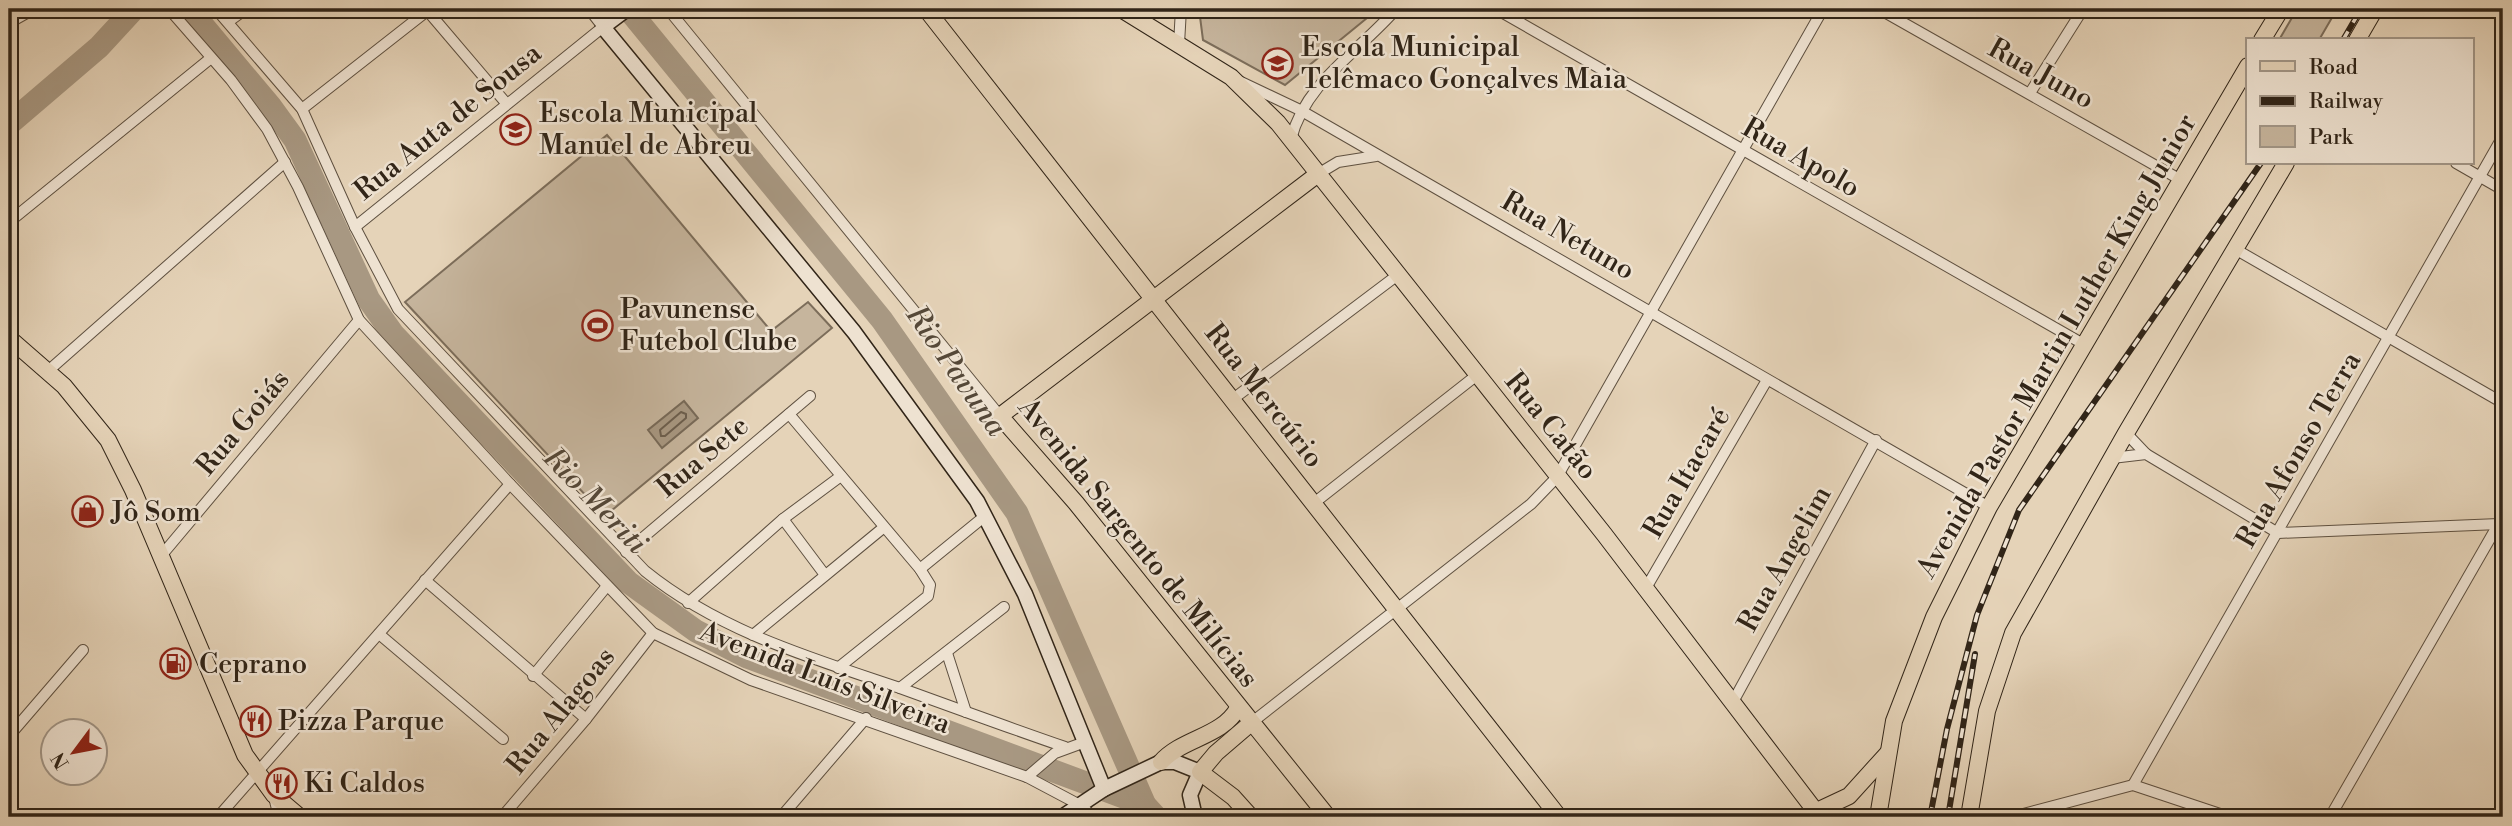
<svg xmlns="http://www.w3.org/2000/svg" width="2512" height="826" viewBox="0 0 2512 826" font-family="'Libre Bodoni',serif">
  <rect width="100%" height="100%" fill="#e5d3b8"/>
  <filter id="stains"><feTurbulence type="fractalNoise" baseFrequency=".00286" numOctaves="4"/><feColorMatrix values="0 0 0 0 .2 0 0 0 0 .09 0 0 0 0 .02 0 0 0 .5 -.17"/></filter>
  <radialGradient id="worn" r=".72"><stop offset=".6" stop-color="#630" stop-opacity="0"/><stop offset="1" stop-color="#630" stop-opacity=".3"/></radialGradient>
  <!-- green -->
  <g fill="#c6b59d" stroke="#7c6d5a" stroke-width="2">
    <path d="M1199 9H1378L1285 85 1203 40Z"/>
    <path d="M2297 9H2337L2319 40H2279Z"/>
    <path d="M607 135 771 331 808 302 832 328 605 516 405 302Z"/>
  </g>
  <!-- water -->
  <path fill="#a89882" stroke="#786a58" stroke-width="2" d="M684 401 698 418 662 448 648 430Z"/>
  <g fill="none" stroke-linecap="round" stroke-linejoin="round">
    <!-- shore -->
    <path stroke="#6c5e4d" stroke-width="2" d="M681 412 686 414V418L665 436H661L660 430Z"/>
    <!-- river -->
    <g stroke="#a89882" stroke-width="23">
      <path d="M189 9 271 107 295 140 369 300 393 334 628 582 696 631 747 657 1145 805"/>
      <path d="M628 9 882 320 1017 513 1145 805 1156 817"/>
      <path d="M9 124 99 47 134 9"/>
    </g>
    <defs>
      <g id="street">
        <path d="M169 9 231 80 267 129 298 187 359 320 510 484 653 633 751 680 1027 777 1078 804 1094 817"/>
        <path d="M216 9 302 109 355 227 398 309 645 571C719 631 811 658 900 688 955 708 1010 728 1065 747"/>
        <path d="M426 9 506 103"/>
        <path d="M668 9 1000 416"/>
        <path d="M1496 9 2085 345"/>
        <path d="M1879 9 2181 180"/>
        <path d="M228 22 246 9"/>
        <path d="M9 23 34 9"/>
        <path d="M1179 44 1181 9"/>
        <path d="M1241 82 1300 110 1989 507"/>
        <path d="M2030 93 2083 9"/>
        <path d="M302 109 427 11"/>
        <path d="M1291 139C1306 81 1359 52 1396 9"/>
        <path d="M2456 163 2503 190"/>
        <path d="M1318 174 1338 162 1376 156"/>
        <path d="M9 222 211 58"/>
        <path d="M355 227 603 27 589 9"/>
        <path d="M2235 249 2503 403"/>
        <path d="M48 371 285 162"/>
        <path d="M1233 399 1399 274"/>
        <path d="M789 414 920 569 930 585 928 596 838 668"/>
        <path d="M2126 433 2146 454"/>
        <path d="M2112 458 2146 454 2278 533 2499 524"/>
        <path d="M1314 503 1477 375"/>
        <path d="M783 519 825 575"/>
        <path d="M626 552 810 396"/>
        <path d="M161 556 359 320"/>
        <path d="M920 569 985 516"/>
        <path d="M425 580 586 719"/>
        <path d="M1646 588 1767 380"/>
        <path d="M688 603 783 519 841 476"/>
        <path d="M379 634 503 739"/>
        <path d="M753 635 883 528"/>
        <path d="M947 653 966 712"/>
        <path d="M533 676 607 586"/>
        <path d="M900 688 1004 607"/>
        <path d="M1734 700 1876 440"/>
        <path d="M1251 723 1531 504 1557 477 1823 9"/>
        <path d="M9 736 83 650"/>
        <path d="M1027 777 1055 753 1085 742"/>
        <path d="M2133 785 2503 136"/>
        <path d="M274 797 279 817"/>
        <path d="M218 817 510 484"/>
        <path d="M502 817 586 719 653 633"/>
        <path d="M781 817 866 718"/>
        <path d="M2012 817 2133 785 2229 817"/>
        <path d="M2330 817 2503 516"/>
      </g>
      <g id="secondary">
        <path d="M627 9 603 27 854 332 977 501 1025 594 1104 789"/>
        <path d="M1062 817 1104 789 1161 762H1175L1200 772 1190 795 1195 817"/>
      </g>
      <g id="primary">
        <path d="M926 9 1559 817"/>
        <path d="M1121 9 1231 77 1278 123 1604 534 1820 817"/>
        <path d="M2262 40 2281 9"/>
        <path d="M2357 40 2375 9"/>
        <path d="M1318 174 1000 416 1076 503 1328 817"/>
        <path d="M9 338 64 386 108 440 133 490 245 755 274 795 300 817"/>
        <path d="M1161 762C1182 738 1222 737 1238 708"/>
        <path d="M1817 811 1849 796 1887 754"/>
        <path d="M1251 817 1233 797 1200 772 1216 753 1251 723"/>
        <path d="M1878 817 1894 721 1934 617 1989 507 2248 66"/>
        <path d="M1969 817 1987 711 2013 633 2126 433 2286 163"/>
      </g>
    </defs>
    <!-- street casing -->
    <use href="#street" stroke="#5e5040" stroke-width="12"/>
    <!-- secondary casing -->
    <use href="#secondary" stroke="#312518" stroke-width="17"/>
    <!-- primary casing -->
    <use href="#primary" stroke="#312518" stroke-width="18"/>
    <!-- street -->
    <use href="#street" stroke="#eee2d1" stroke-width="10"/>
    <!-- secondary -->
    <use href="#secondary" stroke="#eee2d1" stroke-width="14"/>
    <!-- primary -->
    <use href="#primary" stroke="#e5d3b8" stroke-width="16"/>
    <defs>
      <g id="rail">
        <path d="M2343 40 2361 9"/>
        <path d="M1930 817 1947 729 1977 615 2019 510 2261 163"/>
        <path d="M1948 817 1975 654"/>
      </g>
    </defs>
    <!-- rail casing -->
    <use href="#rail" stroke="#312518" stroke-width="6"/>
    <!-- rail -->
    <use href="#rail" stroke="#eee2d1" stroke-width="3.5" stroke-dasharray="10" stroke-linecap="butt"/>
  </g>
  <!-- icons -->
  <defs>
    <symbol id="school-ring" viewBox="-11 -11 22 22"><circle r="9.5" fill="#eee2d1" stroke="#8f2418" stroke-width="1.5"/><path d="M0-5L7-2L0 1L-7-2ZM-4 1L0 2.5L4 1V4Q0 6-4 4Z" fill="#8f2418"/></symbol>
    <symbol id="stadium-ring" viewBox="-11 -11 22 22"><circle r="9.5" fill="#eee2d1" stroke="#8f2418" stroke-width="1.5"/><path d="M0-5a6.5 5 0 1 0 0 10a6.5 5 0 1 0 0-10ZM-3.5-1.8h7v3.6h-7Z" fill="#8f2418"/></symbol>
    <symbol id="shop-ring" viewBox="-11 -11 22 22"><circle r="9.5" fill="#eee2d1" stroke="#8f2418" stroke-width="1.5"/><path d="M-5-2.5h2.3a2.7 3.5 0 0 1 5.4 0H5L5.5 6h-11ZM-1.5-2.5h3a1.5 2.3 0 0 0-3 0Z" fill="#8f2418"/></symbol>
    <symbol id="fuel-ring" viewBox="-11 -11 22 22"><circle r="9.5" fill="#eee2d1" stroke="#8f2418" stroke-width="1.5"/><path d="M-5.5-6h7V0h2V4h1.3V-2.5L3-4.5l.8-.8L6-3V5H2.5V1h-1V6h-7ZM-4.2-4.7v3.2H.2V-4.7Z" fill="#8f2418"/></symbol>
    <symbol id="restaurant-ring" viewBox="-11 -11 22 22"><circle r="9.5" fill="#eee2d1" stroke="#8f2418" stroke-width="1.5"/><path d="M-5-6h1v4h1v-4h1v4h1v-4h1v5L-1.5 .5V6h-2V.5L-5-1ZM5-6V6H3V1.5H1.5Q1.5-4 5-6Z" fill="#8f2418"/></symbol>
  </defs>
  <g fill-rule="evenodd">
    <use href="#school-ring" x="1260" y="46" width="35" height="35"/>
    <use href="#school-ring" x="498" y="112" width="35" height="35"/>
    <use href="#stadium-ring" x="580" y="308" width="35" height="35"/>
    <use href="#shop-ring" x="70" y="494" width="35" height="35"/>
    <use href="#fuel-ring" x="158" y="646" width="35" height="35"/>
    <use href="#restaurant-ring" x="238" y="704" width="35" height="35"/>
    <use href="#restaurant-ring" x="264" y="766" width="35" height="35"/>
  </g>
  <g text-anchor="middle" dominant-baseline="central" stroke-width="5" stroke-linejoin="round" paint-order="stroke">
    <!-- poi labels -->
    <g font-size="28" fill="#312518" stroke="#eee2d1" text-anchor="start">
      <text x="1301" y="47">Escola Municipal<tspan x="1301" dy="32">Telêmaco Gonçalves Maia</tspan></text>
      <text x="539" y="113">Escola Municipal<tspan x="539" dy="32">Manuel de Abreu</tspan></text>
      <text x="620" y="309">Pavunense<tspan x="620" dy="32">Futebol Clube</tspan></text>
      <text x="111" y="512">Jô Som</text>
      <text x="199" y="664">Ceprano</text>
      <text x="278" y="721">Pizza Parque</text>
      <text x="304" y="783">Ki Caldos</text>
    </g>
    <!-- street labels -->
    <g font-size="28" fill="#312518" stroke="#eee2d1">
      <text transform="translate(2041 74) rotate(29)">Rua Juno</text>
      <text transform="translate(448 122) rotate(-39)">Rua Auta de Sousa</text>
      <text transform="translate(1801 158) rotate(30)">Rua Apolo</text>
      <text transform="translate(1568 236) rotate(30)">Rua Netuno</text>
      <text transform="translate(2057 346) rotate(-60)">Avenida Pastor Martin Luther King Junior</text>
      <text transform="translate(1264 396) rotate(52)">Rua Mercúrio</text>
      <text transform="translate(243 423) rotate(-50)">Rua Goiás</text>
      <text transform="translate(1551 426) rotate(51)">Rua Catão</text>
      <text transform="translate(2299 450) rotate(-60)">Rua Afonso Terra</text>
      <text transform="translate(703 457) rotate(-40)">Rua Sete</text>
      <text transform="translate(1687 473) rotate(-60)">Rua Itacaré</text>
      <text transform="translate(1138 543) rotate(51)">Avenida Sargento de Milícias</text>
      <text transform="translate(1785 559) rotate(-61)">Rua Angelim</text>
      <text transform="translate(825 678) rotate(21)">Avenida Luís Silveira</text>
      <text transform="translate(561 711) rotate(-51)">Rua Alagoas</text>
    </g>
    <!-- water labels -->
    <g font-size="30" font-style="italic" fill="#554838" stroke="#eee2d1">
      <text transform="translate(956 371) rotate(55)">Rio Pavuna</text>
      <text transform="translate(595 501) rotate(46)">Rio Meriti</text>
    </g>
  </g>
  <!-- margin -->
  <rect width="2512" height="826" fill="none" stroke="#e5d3b8" stroke-width="35"/>
  <rect x="10" y="10" width="2491" height="805" fill="none" stroke="#312518" stroke-width="3.5"/>
  <rect x="18" y="18" width="2477" height="791" fill="none" stroke="#312518" stroke-width="2"/>
  <!-- legend -->
  <rect x="2246" y="38" width="228" height="126" fill="#eee2d1" stroke="#a29687" stroke-width="2"/>
  <rect x="2260" y="61" width="35" height="10" fill="#e5d3b8" stroke="#a29687" stroke-width="2"/>
  <text x="2309" y="74" font-size="21" fill="#312518">Road</text>
  <rect x="2260" y="96" width="35" height="10" fill="#312518" stroke="#a29687" stroke-width="2"/>
  <text x="2309" y="108" font-size="21" fill="#312518">Railway</text>
  <rect x="2260" y="126" width="35" height="21" fill="#c6b59d" stroke="#a29687" stroke-width="2"/>
  <text x="2309" y="144" font-size="21" fill="#312518">Park</text>
  <!-- north arrow -->
  <g transform="translate(74 752) rotate(238)"><circle r="33" fill="#eee2d1" stroke="#a29687" stroke-width="2"/>
  <path d="M0-5L12 26L0 18L-12 26Z" fill="#8f2418"/>
  <text y="-10" font-size="19" font-weight="bold" text-anchor="middle" fill="#312518">N</text>
  </g>
  <rect width="100%" height="100%" filter="url(#stains)"/>
  <rect width="100%" height="100%" fill="url(#worn)"/>
</svg>
